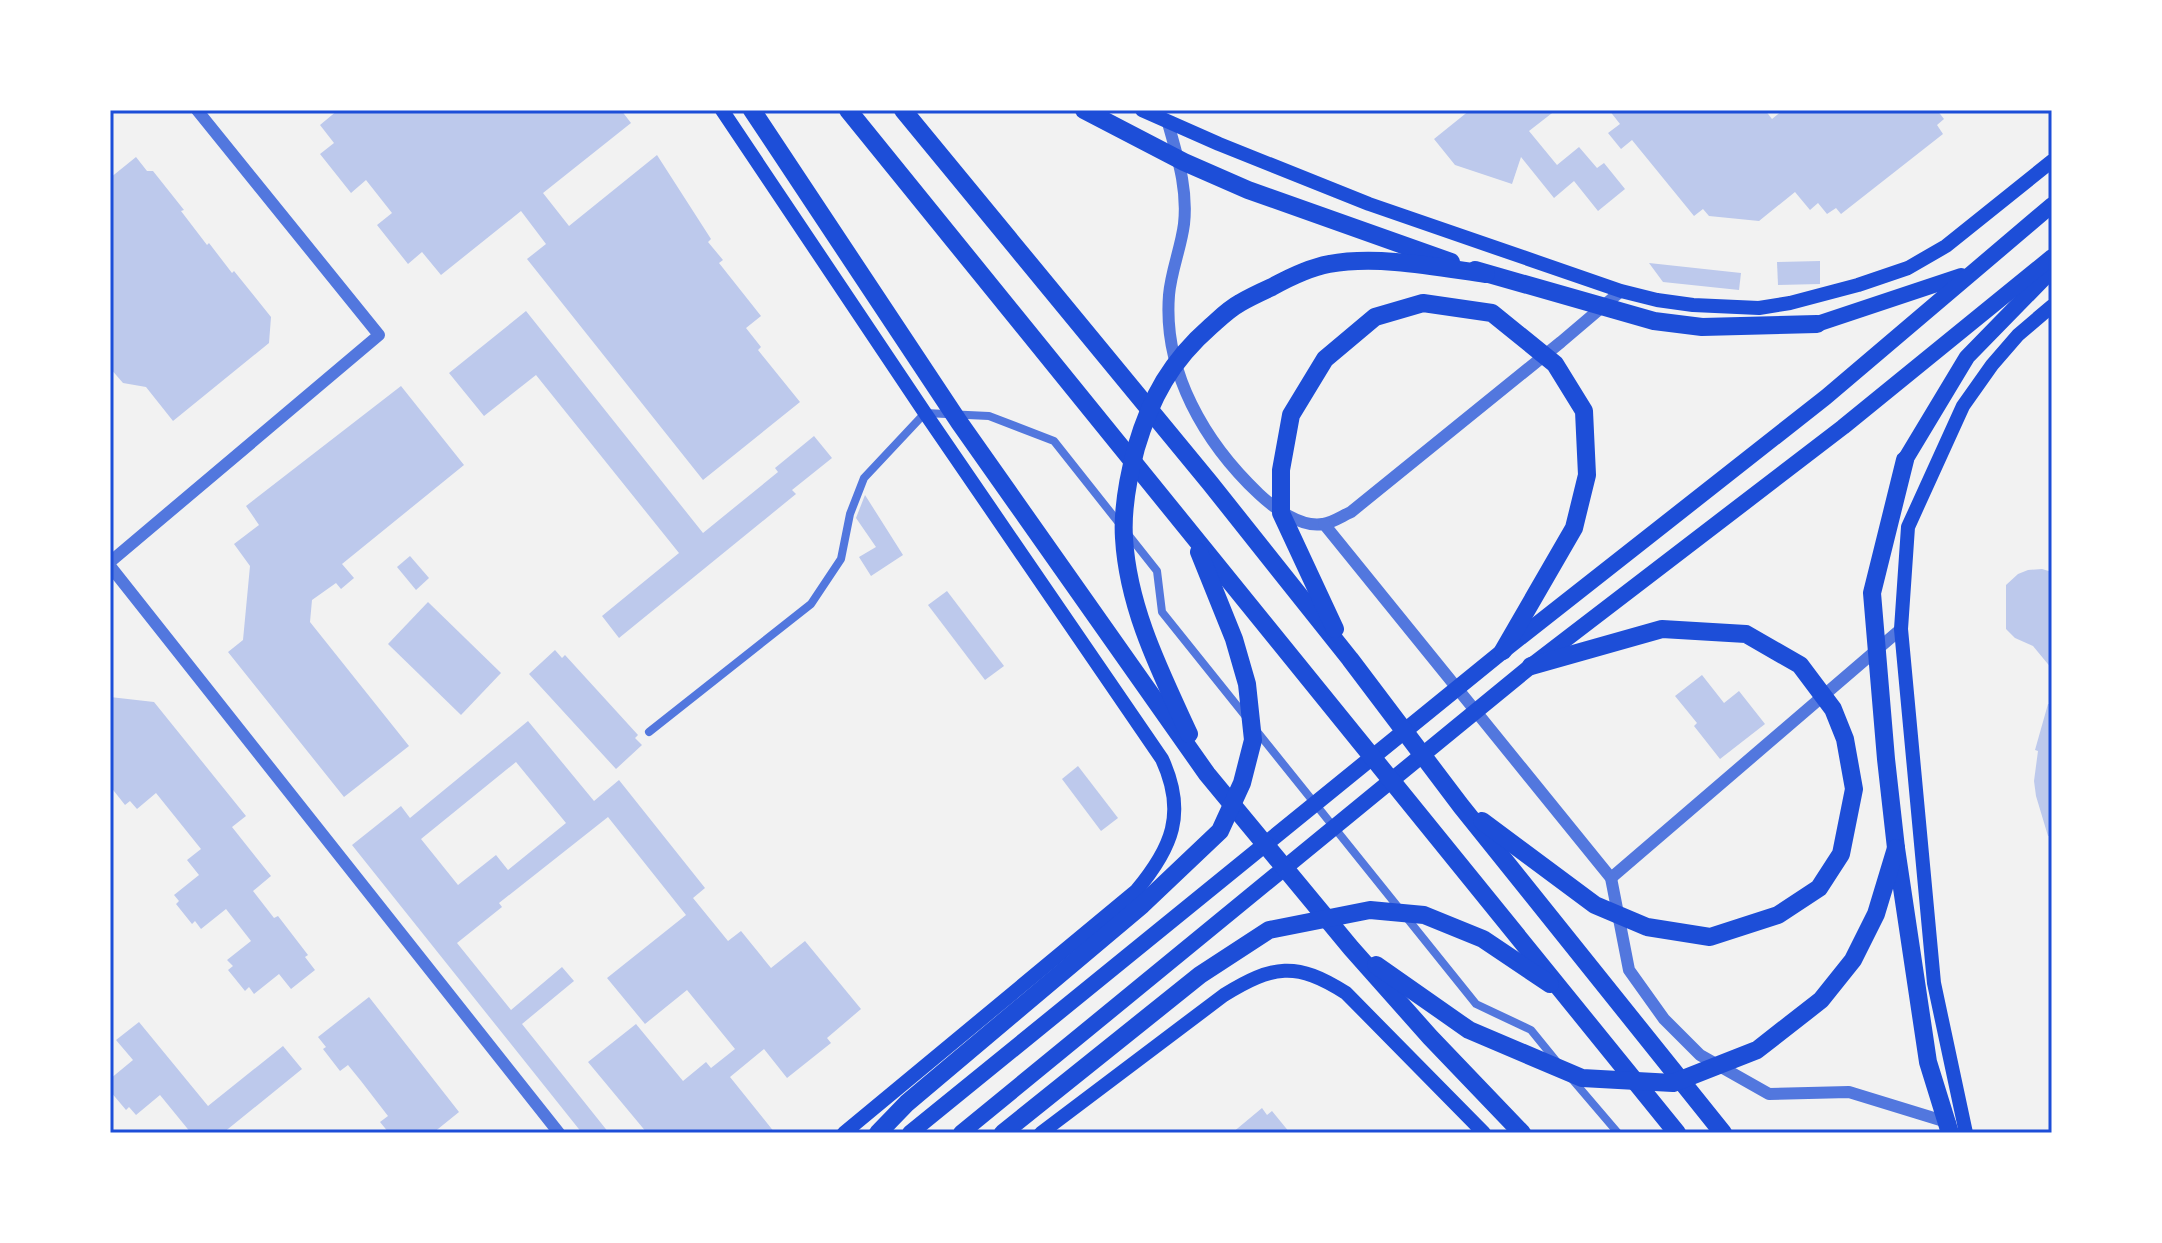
<svg xmlns="http://www.w3.org/2000/svg" width="2162" height="1243" viewBox="0 0 2162 1243" font-family="'Roboto Serif',serif">
  <rect width="100%" height="100%" fill="#f2f2f2"/>
  <!-- building -->
  <g fill="#bdc9ec" fill-rule="evenodd">
    <path d="M338 110H621L631 123 543 193 569 226 657 155 711 239 708 242 723 260 719 263 761 316 746 328 761 347 758 350 800 402 703 480 527 259 546 244 521 211 441 275 422 252 408 264 377 225 392 213 366 180 351 193 320 154 334 143 320 125Z"/>
    <path d="M1470 110H1556L1529 131 1557 165 1579 147 1597 168 1604 163 1625 189 1598 211 1574 181 1554 198 1521 157 1512 184 1455 165 1434 139Z"/>
    <path d="M1609 110H1765L1772 119 1783 110H1937L1944 119 1937 125 1943 134 1841 214 1836 208 1827 214 1818 203 1810 210 1795 192 1759 221 1709 216 1703 209 1694 216 1632 140 1621 149 1608 133 1620 124Z"/>
    <path d="M136 157 147 171H153L184 210 181 211 207 245 209 243 232 273 234 271 271 317 269 343 173 421 146 387 123 383 110 368V178Z"/>
    <path d="M1820 261V284L1778 285 1777 262Z"/>
    <path d="M1649 263 1741 273 1739 290 1663 282Z"/>
    <path d="M526 311 703 533 778 472 775 468 814 436 832 458 792 490 796 494 619 638 602 616 679 553 536 375 484 416 449 373Z"/>
    <path d="M401 386 464 465 342 564 354 578 341 589 336 583 312 600 310 622 409 746 344 797 228 652 243 640 250 566 234 544 259 525 246 506Z"/>
    <path d="M865 495 903 555 871 576 859 557 876 547 856 518Z"/>
    <path d="M410 556 429 578 416 590 397 567Z"/>
    <path d="M2042 569 2052 572V669L2033 646 2015 638 2006 629V585L2018 574 2028 570Z"/>
    <path d="M947 591 1004 666 985 680 928 605Z"/>
    <path d="M428 602 501 673 461 715 388 644Z"/>
    <path d="M555 650 562 658 565 655 638 735 635 738 642 745 616 769 529 674Z"/>
    <path d="M1702 675 1724 703 1739 691 1765 724 1720 759 1694 726 1697 723 1675 696Z"/>
    <path d="M110 697 154 702 246 816 232 827 271 876 253 891 274 918 278 916 308 955 305 957 315 970 291 989 279 974 254 994 249 987 245 991 228 970 233 966 227 960 251 941 226 909 201 929 195 921 192 924 176 904 179 901 174 895 199 875 187 860 201 849 156 793 137 809 130 801 125 805 110 786Z"/>
    <path d="M2048 704H2052V836H2048L2036 796 2034 781 2038 751 2035 750Z"/>
    <path d="M528 721 594 801 619 780 705 888 693 898 728 941 741 931 771 968 805 941 861 1009 827 1038 831 1043 787 1078 764 1049 730 1077 775 1133H647L588 1062 636 1024 683 1081 706 1062 711 1068 735 1049 687 990 645 1024 607 978 686 915 608 817 499 903 502 907 457 943 511 1010 562 967 574 981 522 1024 609 1133H582L352 845 401 806 410 818ZM516 762 566 823 508 870 496 855 458 885 421 839Z"/>
    <path d="M1078 766 1118 818 1101 831 1062 779Z"/>
    <path d="M369 997 459 1112 433 1133H389L380 1122 388 1116 361 1081 348 1065 340 1071 323 1049 326 1047 318 1037Z"/>
    <path d="M139 1022 208 1106 283 1046 302 1069 223 1133H191L160 1095 136 1115 129 1107 126 1110 110 1091V1079L133 1060 116 1040Z"/>
    <path d="M1262 1108 1267 1115 1272 1111 1290 1133H1232Z"/>
  </g>
  <g fill="none" stroke-linecap="round" stroke-linejoin="round">
    <!-- minor -->
    <g stroke="#5277de" stroke-width="8">
      <path d="M1255 729 1476 1004 1531 1030 1557 1062"/>
      <path d="M649 732 811 604 841 559 850 514 864 478 925 413 989 416 1054 441 1157 571 1162 612 1247 718"/>
      <path d="M1571 1078 1618 1133"/>
    </g>
    <!-- tertiary -->
    <g stroke="#5277de" stroke-width="12">
      <path d="M1168 123C1177 156 1188 188 1184 224 1181 248 1171 271 1169 295 1163 372 1205 443 1259 494 1274 508 1301 528 1323 524 1332 523 1342 516 1351 512L1561 342 1621 291"/>
      <path d="M1324 524 1611 878 1629 970 1664 1019 1700 1055 1769 1094 1849 1092 1950 1123"/>
      <path d="M110 562 379 335 197 110"/>
      <path d="M110 566 559 1133"/>
      <path d="M1611 878 1901 629"/>
    </g>
    <!-- secondary -->
    <g stroke="#1d4ed8" stroke-width="14">
      <path d="M722 110 925 413 1162 759C1187 813 1172 848 1136 891L844 1133"/>
      <path d="M1142 110 1219 144 1369 204 1621 291 1657 300 1693 305 1759 308 1790 303 1858 285 1908 268 1946 246 2052 161"/>
      <path d="M1041 1133 1224 995C1273 965 1296 961 1346 993L1484 1133"/>
      <path d="M1966 1133 1934 983 1901 629 1908 527 1963 406 1992 365 2018 335 2052 306"/>
    </g>
    <!-- primary -->
    <g stroke="#1d4ed8" stroke-width="16">
      <path d="M1817 324 1961 276"/>
      <path d="M1905 460 1967 357 2052 270"/>
      <path d="M910 1133 1503 651 1826 397 2052 205"/>
      <path d="M961 1133 1531 666 1843 427 2052 257"/>
    </g>
    <!-- trunk -->
    <g stroke="#1d4ed8" stroke-width="18">
      <path d="M752 110 959 422 1207 774 1351 948 1430 1037 1522 1133"/>
      <path d="M848 110 1677 1133"/>
      <path d="M903 110 1210 483 1350 659 1461 806 1723 1133"/>
      <path d="M1084 110 1184 162 1248 190 1451 262"/>
      <path d="M1475 270 1654 321 1702 327 1817 324"/>
      <path d="M1905 460 1872 593 1886 759 1896 848 1928 1062 1950 1133"/>
      <path d="M1335 629 1281 513V470L1291 415 1325 359 1375 317 1423 303 1492 313 1555 364 1584 411 1587 475 1574 528 1503 651"/>
      <path d="M1189 734C1160 671 1128 608 1124 538 1122 508 1128 478 1136 448 1151 397 1171 361 1211 326 1220 318 1229 309 1240 303 1250 297 1261 292 1272 287 1290 277 1308 268 1329 264 1378 255 1437 267 1486 274"/>
      <path d="M1482 821 1595 905 1647 927 1710 937 1778 915 1819 888 1841 854 1854 789 1845 739 1833 709 1800 665 1746 634 1662 629 1531 666"/>
      <path d="M1376 965 1469 1030 1582 1078 1673 1083 1757 1050 1821 1000 1853 960 1876 914 1896 848"/>
      <path d="M878 1133 907 1103 1142 905 1220 831 1242 783 1253 740 1247 684 1234 639 1199 552"/>
      <path d="M1003 1133 1200 975 1269 930 1370 910 1424 915 1483 939 1550 984"/>
    </g>
  </g>
  <!-- border -->
  <rect width="2162" height="1243" fill="none" stroke="#ffffff" stroke-width="224"/>
  <rect x="112" y="112" width="1938" height="1019" fill="none" stroke="#1d4ed8" stroke-width="3"/>
</svg>
